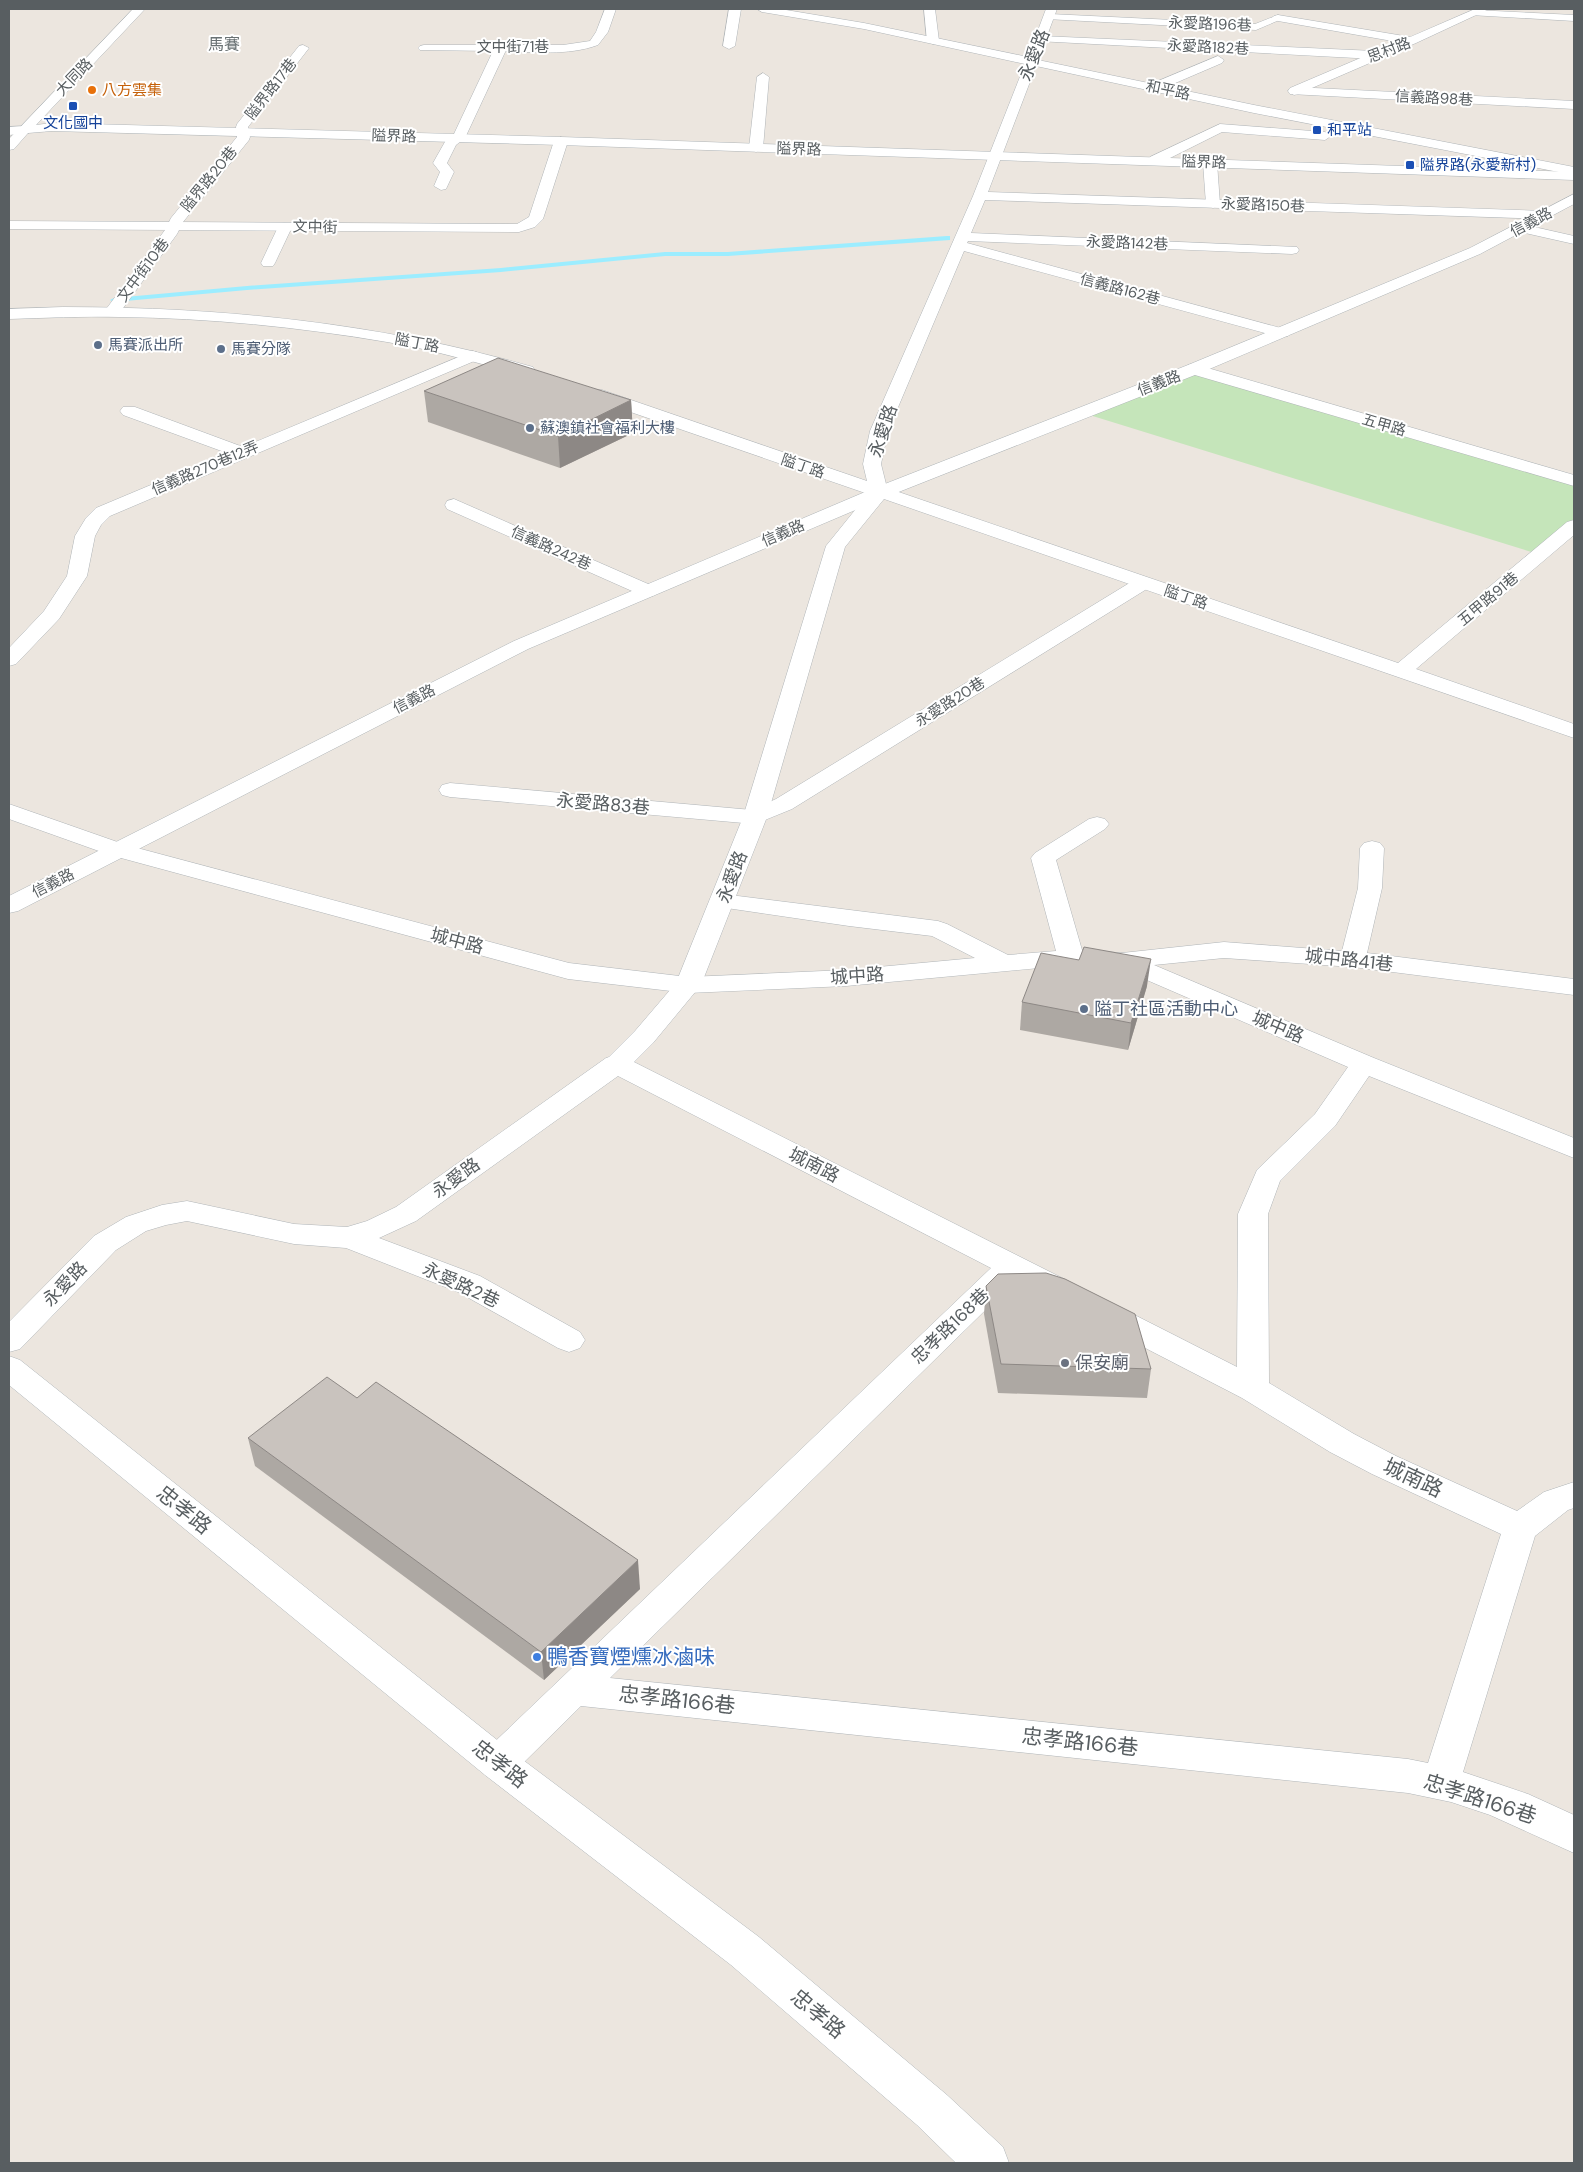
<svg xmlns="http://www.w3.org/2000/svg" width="1583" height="2172" viewBox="0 0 1583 2172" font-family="'DM Sans','Noto Sans TC',sans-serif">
  <rect width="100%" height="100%" fill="#ece6df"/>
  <!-- green -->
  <path fill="#c5e5ba" d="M1194 369 1574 481V526L1541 555 1083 413Z"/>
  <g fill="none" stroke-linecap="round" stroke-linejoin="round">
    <!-- stream -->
    <path fill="#9cedff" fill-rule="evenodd" d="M947 236H950V240L728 256H665L501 272 247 290 114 302 110 300 114 298 247 286 501 268 665 252H728Z"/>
    <defs>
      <g id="lane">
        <path d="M924 9H935L939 41 937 43 933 44 927 41Z"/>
        <path d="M1474 10 1574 15V21L1470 15 1468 13Z"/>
        <path d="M1050 14 1255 24 1278 15 1284 18 1256 30 1046 19 1044 17 1046 15Z"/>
        <path d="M1041 36 1375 51 1381 55 1375 59 1037 41 1035 39 1037 37Z"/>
        <path d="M303 45 309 48 248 127 250 137 249 140 183 222 177 234 118 315H106L104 312 165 230 171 218 237 137 236 127 237 124 299 46Z"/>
        <path d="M424 45H501L507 48 465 138 456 145 447 163 454 172 446 189 441 190 434 186 440 172 433 163 446 140 453 136 493 51 420 50 418 48 420 46Z"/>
        <path d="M1218 56 1224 60 1222 63 1159 90 1155 91 1149 87 1151 84Z"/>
        <path d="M763 73 769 77 763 148 756 152 749 148 757 77Z"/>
        <path d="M1294 87 1574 101V109L1290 94 1288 91Z"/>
        <path d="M1220 124 1325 132 1331 136 1325 140 1222 132 1160 163H1150L1148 160 1150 157Z"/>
        <path d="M1210 159 1217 163 1220 204 1213 208 1206 204 1203 163Z"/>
        <path d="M285 223 290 224 292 227 275 263 273 266H263L261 263 278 227 280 224Z"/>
        <path d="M473 351 479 353 481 356 479 359 110 516 101 525 95 536 87 576 59 619 16 664 9 666V648L44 611 67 576 75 536 86 518 96 508 227 453 123 415 120 411 123 407H135L243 447Z"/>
        <path d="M454 499 655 587 658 591 655 595 648 597 641 595 447 509 445 505 447 501Z"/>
        <path d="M1143 577 1150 579 1153 583 1150 587 792 809 755 824 450 797 442 795 439 790 442 785 450 783 752 810 776 799 1136 579Z"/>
        <path d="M9 804 126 845 569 963 688 977 846 970 975 958 932 936 849 926 713 906 710 901 713 896 722 894 938 921 947 924 1008 955 1056 951 1031 858 1035 853 1089 819 1097 817 1105 819 1109 824 1105 829 1056 860 1082 950 1122 953 1224 942 1342 951 1358 888 1360 848 1364 843 1372 841 1380 843 1384 848 1382 888 1367 953 1574 979V995L1353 967 1224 958 1154 965 1374 1058 1574 1138V1158L1369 1076 1335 1126 1280 1181 1268 1214 1269 1383 1354 1434 1396 1456 1517 1511 1544 1492 1574 1482V1508L1568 1510 1535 1536 1463 1772 1528 1794 1574 1815V1853L1490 1815 1451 1802 1408 1793 581 1706 511 1775 498 1780 485 1775 479 1763 485 1751 991 1268 618 1076 416 1221 379 1238 480 1276 580 1332 585 1340 580 1348 569 1352 558 1348 458 1292 346 1248 294 1244 187 1221 166 1225 146 1231 116 1250 20 1349 9 1352V1322L94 1236 126 1217 162 1205 187 1201 294 1224 347 1227 367 1221 396 1207 606 1058 616 1055 626 1058 1070 1282 1074 1290 1070 1298C1050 1304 1033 1290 1015 1281L610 1678 1408 1759 1428 1763 1501 1534 1372 1474 1330 1452 1242 1398 1095 1322 1091 1314 1095 1306 1106 1303 1117 1306 1237 1367 1238 1214 1257 1170 1315 1114 1348 1067 1119 968 1071 965 846 986 688 993 568 979 110 855 9 819Z"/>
      </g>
      <g id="street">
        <path d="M605 9H616L608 32 598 45C568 56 533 52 501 51L495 48 501 45H563L590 41 596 32Z"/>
        <path d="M729 9H741L735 46 729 49 723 46Z"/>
        <path d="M757 9H780L864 23 1028 57 1046 9H1057L1038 60 1254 105 1574 167V175L1254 113 1036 66 988 192 1545 211 1552 215 1545 219 985 200 971 233 1297 247 1299 250 1297 253 1292 254 968 241 967 243 1288 330 1290 333 1288 336H1276L964 251 888 431 881 464 887 488 1398 663 1567 522 1574 520V535L1416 669 1574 724V738L884 499 845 547 767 817 701 985 653 1043 626 1070 616 1073 606 1070 602 1064 635 1031 676 983 743 817 826 546 868 494 590 398 588 394 590 390H602L867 481 863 464 870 431 973 196 1025 64 864 29 762 12Z"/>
        <path d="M1475 9H1489L1416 43 1298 94 1294 95 1288 91 1290 88 1398 42 1278 21 1272 18 1274 16 1278 15 1410 37Z"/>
        <path d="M24 126 29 127 30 130 29 133 9 135V127Z"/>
        <path d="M561 137 568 141 543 219 535 227 519 232 9 229V221L517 224 529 217 554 141Z"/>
        <path d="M1521 224 1574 236V244L1516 231 1514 228 1516 225Z"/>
        <path d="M63 307C223 307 379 323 533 367L535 371 533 375 527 376C480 364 435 350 387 342 298 327 209 318 119 317 82 316 45 318 9 319V309Z"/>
        <path d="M1194 364 1574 475V486L1188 373 1186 369 1188 365Z"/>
      </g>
      <g id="secondary">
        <path d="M133 9H145L36 125 52 123 561 137 1574 172V180L561 145 52 131 28 133 14 149 9 150V139Z"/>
        <path d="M1574 194V204L1480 254 1200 373 886 497 528 649 18 911 9 913V896L514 641 872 489 1188 365 1470 248Z"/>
        <path d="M9 1356 20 1360 511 1751 759 1937 947 2095 1003 2147 1009 2163H956L917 2125 731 1965 485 1775 9 1385Z"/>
      </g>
    </defs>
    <!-- lane casing -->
    <use href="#lane" stroke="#b0b5b8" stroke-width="1"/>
    <!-- street casing -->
    <use href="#street" stroke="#b0b5b8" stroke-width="1"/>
    <!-- secondary casing -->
    <use href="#secondary" stroke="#afb5b8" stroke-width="1"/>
    <!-- lane -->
    <use href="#lane" fill="#fff" fill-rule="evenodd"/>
    <!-- street -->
    <use href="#street" fill="#fff" fill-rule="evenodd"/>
    <!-- secondary -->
    <use href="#secondary" fill="#fff" fill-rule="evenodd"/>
  </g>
  <!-- wall -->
  <g fill="#ada8a3">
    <path d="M424 391 631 400 633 433 560 468 428 422Z"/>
    <path d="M1147 986 1128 1050 1020 1030 1022 1002Z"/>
    <path d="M986 1286 1151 1369 1147 1398 998 1393 984 1314Z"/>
    <path d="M357 1398 640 1589 544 1680 255 1466 248 1438Z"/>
  </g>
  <!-- shaded-wall -->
  <g fill="#8d8885">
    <path d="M631 400 633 433 560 468 558 436Z"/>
    <path d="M1151 959 1147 986 1128 1050 1131 1023Z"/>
    <path d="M638 1560 640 1589 544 1680 541 1652Z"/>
  </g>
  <!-- building -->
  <g fill="#c9c3be" stroke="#8d8885">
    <path d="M498 358 631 400 558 436 424 391Z"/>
    <path d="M1084 947 1151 959 1131 1023 1022 1002 1041 953 1079 960Z"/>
    <path d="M1046 1273 1065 1279 1135 1314 1151 1369 1001 1364 986 1286 998 1274Z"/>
    <path d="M327 1377 357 1398 376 1382 638 1560 541 1652 248 1438Z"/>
  </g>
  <!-- markers -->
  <circle fill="#e8710a" stroke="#fff" stroke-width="2" cx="92" cy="90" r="5"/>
  <g fill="#1a4fb4" stroke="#fff" stroke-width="2">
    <rect x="68" y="101" width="10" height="10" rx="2.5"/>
    <rect x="1312" y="125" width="10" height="10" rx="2.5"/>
    <rect x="1405" y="160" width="10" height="10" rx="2.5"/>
  </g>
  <g fill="#5c6f8a" stroke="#fff" stroke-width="2">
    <circle cx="98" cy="345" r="5"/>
    <circle cx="221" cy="349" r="5"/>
    <circle cx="530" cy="428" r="5"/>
    <circle cx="1084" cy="1009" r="5"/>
  </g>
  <circle fill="#6b7280" stroke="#fff" stroke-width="2" cx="1065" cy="1363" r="5"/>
  <circle fill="#3f7fe0" stroke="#fff" stroke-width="2" cx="537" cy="1657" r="5"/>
  <g text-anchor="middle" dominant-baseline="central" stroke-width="4" stroke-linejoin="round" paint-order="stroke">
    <!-- far-street labels -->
    <g font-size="15" fill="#585e61" stroke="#fff">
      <text transform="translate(1210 24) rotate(2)">永愛路196巷</text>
      <text x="513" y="47">文中街71巷</text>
      <text transform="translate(1208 47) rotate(3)">永愛路182巷</text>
      <text transform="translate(1389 50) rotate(-21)">思村路</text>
      <text transform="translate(74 77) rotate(-46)">大同路</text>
      <text transform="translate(271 89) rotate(-52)">隘界路17巷</text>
      <text transform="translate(1168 90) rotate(12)">和平路</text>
      <text transform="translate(1434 98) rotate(3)">信義路98巷</text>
      <text transform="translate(394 136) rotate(2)">隘界路</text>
      <text transform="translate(799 149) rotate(2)">隘界路</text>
      <text transform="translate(1204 162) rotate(2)">隘界路</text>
      <text transform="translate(209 179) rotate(-51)">隘界路20巷</text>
      <text transform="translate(1263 205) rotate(2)">永愛路150巷</text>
      <text transform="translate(1531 222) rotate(-28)">信義路</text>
      <text transform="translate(315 227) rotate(1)">文中街</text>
      <text transform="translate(1127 243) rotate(2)">永愛路142巷</text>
      <text transform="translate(143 270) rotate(-53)">文中街10巷</text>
      <text transform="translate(1120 289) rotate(15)">信義路162巷</text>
      <text transform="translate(417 343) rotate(11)">隘丁路</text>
      <text transform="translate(1159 383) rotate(-21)">信義路</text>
      <text transform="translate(1384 425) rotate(16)">五甲路</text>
      <text transform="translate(803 466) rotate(19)">隘丁路</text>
      <text transform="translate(205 468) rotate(-23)">信義路270巷12弄</text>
      <text transform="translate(783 533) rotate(-23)">信義路</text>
      <text transform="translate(551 548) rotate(24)">信義路242巷</text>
      <text transform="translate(1186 597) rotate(19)">隘丁路</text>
      <text transform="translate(1488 599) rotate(-40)">五甲路91巷</text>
      <text transform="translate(414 699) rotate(-27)">信義路</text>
      <text transform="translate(950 702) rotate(-32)">永愛路20巷</text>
      <text transform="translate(53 883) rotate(-27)">信義路</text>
    </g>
    <!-- far-food labels -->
    <g font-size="15" fill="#c56008" stroke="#fff" text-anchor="start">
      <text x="102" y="90">八方雲集</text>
    </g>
    <!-- far-transit labels -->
    <g font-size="15" fill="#164399" stroke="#fff" text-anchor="start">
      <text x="73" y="123" text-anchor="middle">文化國中</text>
      <text x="1327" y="130">和平站</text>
      <text x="1420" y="165">隘界路(永愛新村)</text>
    </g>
    <!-- far-service labels -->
    <g font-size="15" fill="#4e5e75" stroke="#fff" text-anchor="start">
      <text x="108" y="345">馬賽派出所</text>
      <text x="231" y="349">馬賽分隊</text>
      <text x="540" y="428">蘇澳鎮社會福利大樓</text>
    </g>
    <!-- far-quarter labels -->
    <g font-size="16" fill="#697173" stroke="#fff">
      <text x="224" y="44">馬賽</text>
    </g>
    <!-- street labels -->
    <g font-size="18" fill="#585e61" stroke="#fff">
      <text transform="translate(1034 55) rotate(-68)">永愛路</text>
      <text transform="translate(883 431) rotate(-72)">永愛路</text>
      <text transform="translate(603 804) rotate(5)">永愛路83巷</text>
      <text transform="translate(732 877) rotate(-69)">永愛路</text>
      <text transform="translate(457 941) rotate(15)">城中路</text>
      <text transform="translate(1349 960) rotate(6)">城中路41巷</text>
      <text transform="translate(857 976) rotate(-4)">城中路</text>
      <text transform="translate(1278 1027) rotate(23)">城中路</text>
      <text transform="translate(814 1165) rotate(27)">城南路</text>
      <text transform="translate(456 1178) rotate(-36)">永愛路</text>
      <text transform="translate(65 1284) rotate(-46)">永愛路</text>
      <text transform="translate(461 1285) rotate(25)">永愛路2巷</text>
      <text transform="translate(950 1326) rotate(-44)">忠孝路168巷</text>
    </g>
    <!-- service labels -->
    <g font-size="18" fill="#4e5e75" stroke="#fff" text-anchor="start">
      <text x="1094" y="1009">隘丁社區活動中心</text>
    </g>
    <!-- worship labels -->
    <g font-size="18" fill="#5b616d" stroke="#fff" text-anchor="start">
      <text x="1075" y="1363">保安廟</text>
    </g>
    <!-- near-street labels -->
    <g font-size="21" fill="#585e61" stroke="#fff">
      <text transform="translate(1413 1478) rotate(25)">城南路</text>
      <text transform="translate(184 1510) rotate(39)">忠孝路</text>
      <text transform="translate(677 1700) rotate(6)">忠孝路166巷</text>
      <text transform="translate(1080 1742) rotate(6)">忠孝路166巷</text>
      <text transform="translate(500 1764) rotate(38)">忠孝路</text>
      <text transform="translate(1480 1799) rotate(18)">忠孝路166巷</text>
      <text transform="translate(818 2014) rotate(40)">忠孝路</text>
    </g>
    <!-- near-shop labels -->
    <g font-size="21" fill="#366cbe" stroke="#fff" text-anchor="start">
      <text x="547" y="1657">鴨香寶煙燻冰滷味</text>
    </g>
  </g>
  <!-- border -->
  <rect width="1583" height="2172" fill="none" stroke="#585e61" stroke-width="20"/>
</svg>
